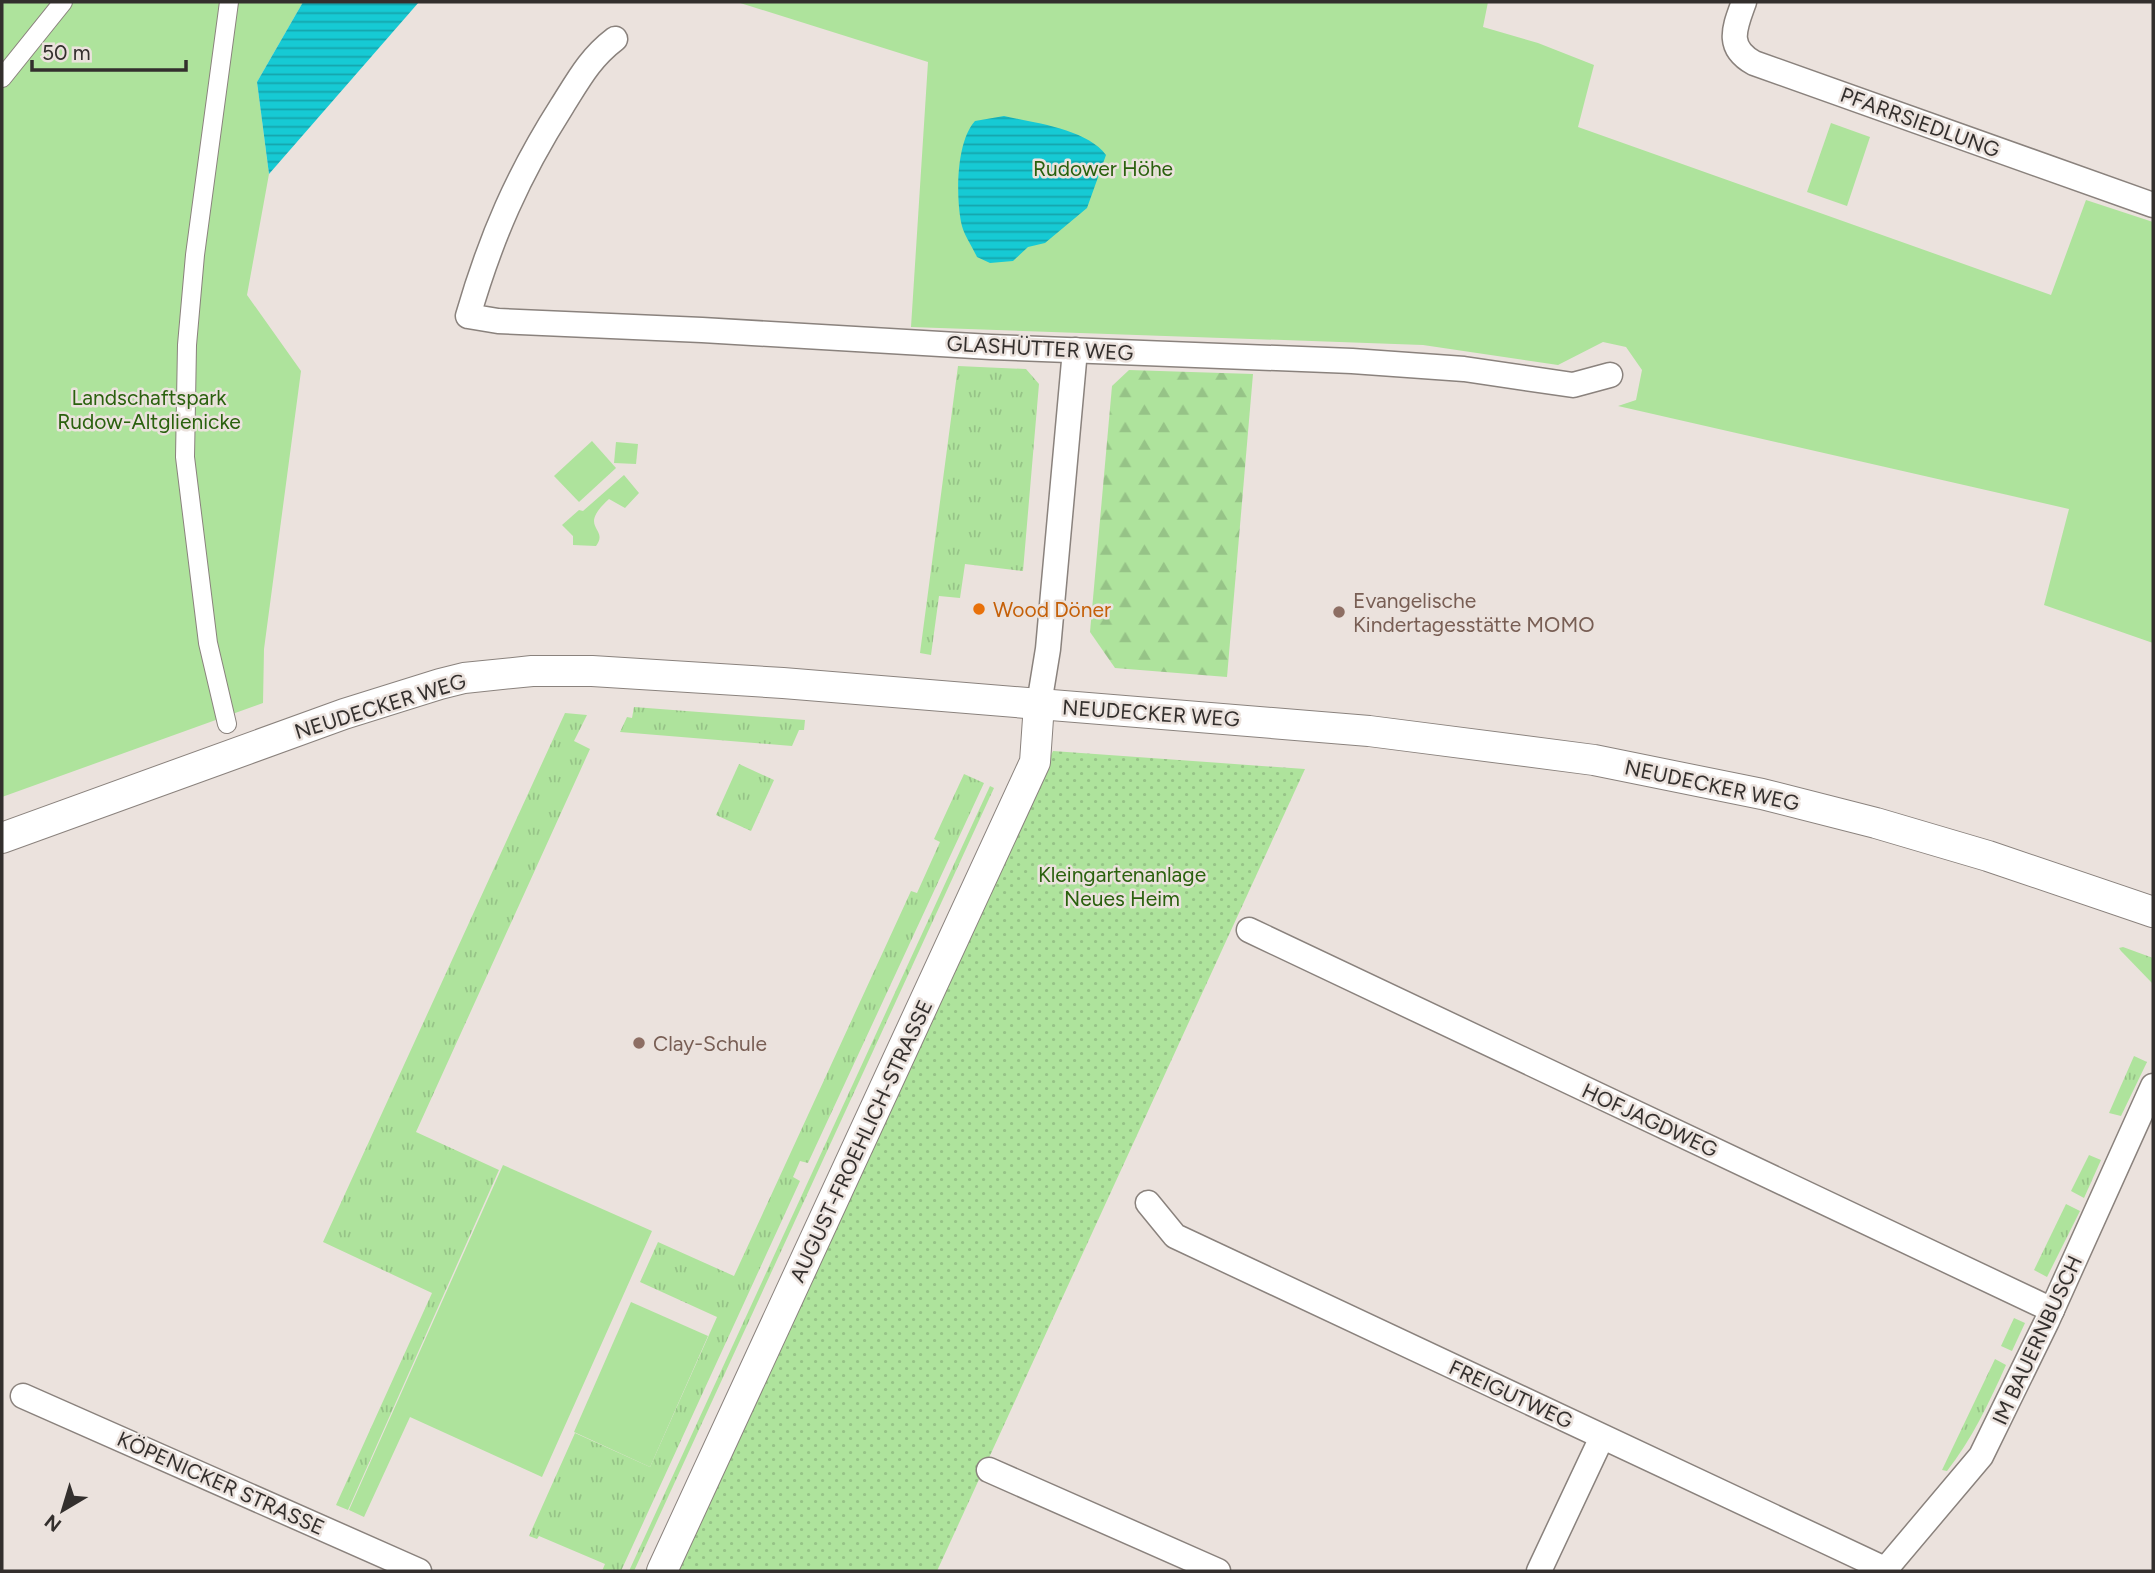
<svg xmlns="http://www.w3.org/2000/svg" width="2155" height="1573" viewBox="0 0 2155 1573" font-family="Figtree,sans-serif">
  <defs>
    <pattern id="grass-tufts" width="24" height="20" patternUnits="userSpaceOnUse" patternTransform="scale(1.75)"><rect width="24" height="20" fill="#aee39c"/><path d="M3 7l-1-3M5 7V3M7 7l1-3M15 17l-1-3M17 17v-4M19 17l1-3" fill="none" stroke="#96c387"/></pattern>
    <pattern id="forest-firs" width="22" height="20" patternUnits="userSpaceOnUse" patternTransform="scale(1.75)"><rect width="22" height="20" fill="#aee39c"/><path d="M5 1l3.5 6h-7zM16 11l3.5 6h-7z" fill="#96c387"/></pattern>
    <pattern id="garden-dots" width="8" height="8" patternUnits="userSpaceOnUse" patternTransform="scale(1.75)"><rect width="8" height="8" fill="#aee39c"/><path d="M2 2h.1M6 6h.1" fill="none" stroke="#96c387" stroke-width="1.8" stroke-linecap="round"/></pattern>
    <pattern id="water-rules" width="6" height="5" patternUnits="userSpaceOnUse" patternTransform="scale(1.75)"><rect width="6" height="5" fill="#16cad4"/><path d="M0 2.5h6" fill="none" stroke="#15a4ac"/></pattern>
  </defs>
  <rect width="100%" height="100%" fill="#ebe2dd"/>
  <!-- grass -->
  <g fill="url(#grass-tufts)">
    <path d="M958 366 1026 369 1039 384 1023 571 965 564 960 598 939 596 931 655 920 653Z"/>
    <path d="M634 707 805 720 804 730H799L792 746 620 732 627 717 632 718Z"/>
    <path d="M565 713 587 715 574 741 590 749 416 1132 499 1170 348 1510 336 1505 432 1293 323 1242Z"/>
    <path d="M739 764 774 780 751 831 716 815Z"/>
    <path d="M964 774 984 783 808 1163 800 1161 793 1177 800 1181 621 1571H602L605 1564 539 1536 537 1539 529 1536 575 1433 650 1467 717 1317 640 1282 658 1242 734 1276 911 891 917 893 940 842 934 839Z"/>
    <path d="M990 786 994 788 634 1571H629Z"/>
    <path d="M2123 947 2153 958V984L2121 951 2119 948Z"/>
    <path d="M2134 1056 2147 1062 2121 1116 2109 1113Z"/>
    <path d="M2089 1155 2101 1160 2084 1198 2071 1191Z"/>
    <path d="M2066 1204 2080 1211 2047 1277 2034 1270Z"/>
    <path d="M2014 1318 2025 1323 2012 1351 2001 1346Z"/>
    <path d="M1995 1359 2006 1365C1989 1403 1972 1439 1947 1471L1942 1470Z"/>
  </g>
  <!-- forest -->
  <path fill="url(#forest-firs)" d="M1129 370 1253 374 1227 677 1115 668 1090 632 1112 386Z"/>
  <!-- park -->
  <g fill="#aee39c">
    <path d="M4 2H303L257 82 269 174 247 295 301 371 264 649 263 703 2 797V5Z"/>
    <path d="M737 2H1488L1483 27 1538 43 1594 65 1578 127 2051 295 2086 200 2153 222V643L2044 605 2069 509 1618 406 1636 400 1642 370 1626 347 1603 342 1558 365 1423 345 911 327 928 62Z"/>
    <path d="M1831 123 1870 137 1847 206 1807 192Z"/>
    <path d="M592 441 616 468 579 502 554 476Z"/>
    <path d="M616 442 638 444 636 464 614 463Z"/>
    <path d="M624 475 639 493 625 508 609 499C576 529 610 527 596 546L573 545V536L562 525 579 510 583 511Z"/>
    <path d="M503 1165 652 1231 542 1477 410 1417 364 1517 349 1510Z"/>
    <path d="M631 1302 708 1336 650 1467 574 1432Z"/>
  </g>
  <!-- garden -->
  <path fill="url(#garden-dots)" d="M1053 751 1305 769 937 1571H677Z"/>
  <!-- water -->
  <g fill="url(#water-rules)">
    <path d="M303 2H419L269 174 257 82Z"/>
    <path d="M1004 116C1035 123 1087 129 1106 155L1087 208 1045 243 1028 247 1013 261 990 263 977 257C972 246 963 234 961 222 956 195 956 142 975 121Z"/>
  </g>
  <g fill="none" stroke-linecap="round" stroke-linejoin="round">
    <defs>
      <g id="pedestrian">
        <path d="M2 78 63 2"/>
        <path d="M227 724 208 643 185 457 187 345 195 255 229 2"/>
      </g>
      <g id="minor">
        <path d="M1744 2C1735 27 1725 47 1754 63L2153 205"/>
        <path d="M615 39C590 58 579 79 562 106 518 175 491 237 468 316L498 321 702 330 991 347 1352 361 1464 369 1573 385 1610 375"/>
        <path d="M1039 704 1048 649 1075 350"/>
        <path d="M1249 930 2052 1310"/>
        <path d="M1148 1203 1175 1236 1889 1571"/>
        <path d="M23 1396 419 1571"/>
        <path d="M989 1470 1218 1571"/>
        <path d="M1539 1571 1602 1437"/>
        <path d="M1884 1571 1981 1456 2047 1321 2153 1086"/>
      </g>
      <g id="tertiary">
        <path d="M2 838 344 714 440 684 464 678 532 671H592L783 683 1369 731 1594 760 1762 794 1876 823 1988 856 2153 912"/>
        <path d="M662 1571 1035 762 1039 704"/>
      </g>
    </defs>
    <!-- pedestrian casing -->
    <use href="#pedestrian" stroke="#8a827d" stroke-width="20"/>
    <!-- minor casing -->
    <use href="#minor" stroke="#8a827d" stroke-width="27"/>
    <!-- tertiary casing -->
    <use href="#tertiary" stroke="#8a827d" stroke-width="32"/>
    <!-- pedestrian -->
    <use href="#pedestrian" stroke="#fff" stroke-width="18"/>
    <!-- minor -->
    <use href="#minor" stroke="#fff" stroke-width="24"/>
    <!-- tertiary -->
    <use href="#tertiary" stroke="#fff" stroke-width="30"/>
  </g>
  <!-- markers -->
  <circle fill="#e8710a" stroke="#ebe2dd" stroke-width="2.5" cx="979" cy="609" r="7"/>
  <g fill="#8d6e63" stroke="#ebe2dd" stroke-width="2.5">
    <circle cx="1339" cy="612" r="7"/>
    <circle cx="639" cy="1043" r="7"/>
  </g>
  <g text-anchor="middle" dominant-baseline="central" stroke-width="5" stroke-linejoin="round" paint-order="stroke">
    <!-- street labels -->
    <g font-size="21" fill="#332f2d" stroke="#ebe2dd">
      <text transform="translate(1920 122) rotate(20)">PFARRSIEDLUNG</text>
      <text transform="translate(1040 348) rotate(3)">GLASHÜTTER WEG</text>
      <text transform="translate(380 706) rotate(-17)">NEUDECKER WEG</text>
      <text transform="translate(1151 713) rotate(4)">NEUDECKER WEG</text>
      <text transform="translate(1712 785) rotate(12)">NEUDECKER WEG</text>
      <text transform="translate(1650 1120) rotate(25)">HOFJAGDWEG</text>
      <text transform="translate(861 1141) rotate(-65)">AUGUST-FROEHLICH-STRASSE</text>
      <text transform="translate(2037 1340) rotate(-65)">IM BAUERNBUSCH</text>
      <text transform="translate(1511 1394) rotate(25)">FREIGUTWEG</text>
      <text transform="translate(221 1483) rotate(24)">KÖPENICKER STRASSE</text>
    </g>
    <!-- park labels -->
    <g font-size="21" fill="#2a610e" stroke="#ebe2dd">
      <text x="1103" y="168">Rudower Höhe</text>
      <text x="149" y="397">Landschaftspark<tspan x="149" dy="24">Rudow-Altglienicke</tspan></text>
      <text x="1122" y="874">Kleingartenanlage<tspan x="1122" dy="24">Neues Heim</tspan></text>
    </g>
    <!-- education labels -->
    <g font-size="21" fill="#785e54" stroke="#ebe2dd" text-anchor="start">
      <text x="1353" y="600">Evangelische<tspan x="1353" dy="24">Kindertagesstätte MOMO</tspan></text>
      <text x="653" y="1043">Clay-Schule</text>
    </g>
    <!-- food labels -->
    <g font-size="21" fill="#c56008" stroke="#ebe2dd" text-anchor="start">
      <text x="993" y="609">Wood Döner</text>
    </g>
  </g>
  <!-- border -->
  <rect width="2155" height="1573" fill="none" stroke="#332f2d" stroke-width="7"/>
  <!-- north arrow -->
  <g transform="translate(63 1510) rotate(218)" stroke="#ebe2dd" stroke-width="5" paint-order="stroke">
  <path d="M0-5L12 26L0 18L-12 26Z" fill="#332f2d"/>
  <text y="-10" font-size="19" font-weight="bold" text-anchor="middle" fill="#332f2d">N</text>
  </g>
  <!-- scale -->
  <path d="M32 60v10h154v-10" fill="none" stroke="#332f2d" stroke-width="3.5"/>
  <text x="42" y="60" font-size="21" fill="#332f2d" stroke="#ebe2dd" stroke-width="5" paint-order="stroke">50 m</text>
</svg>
